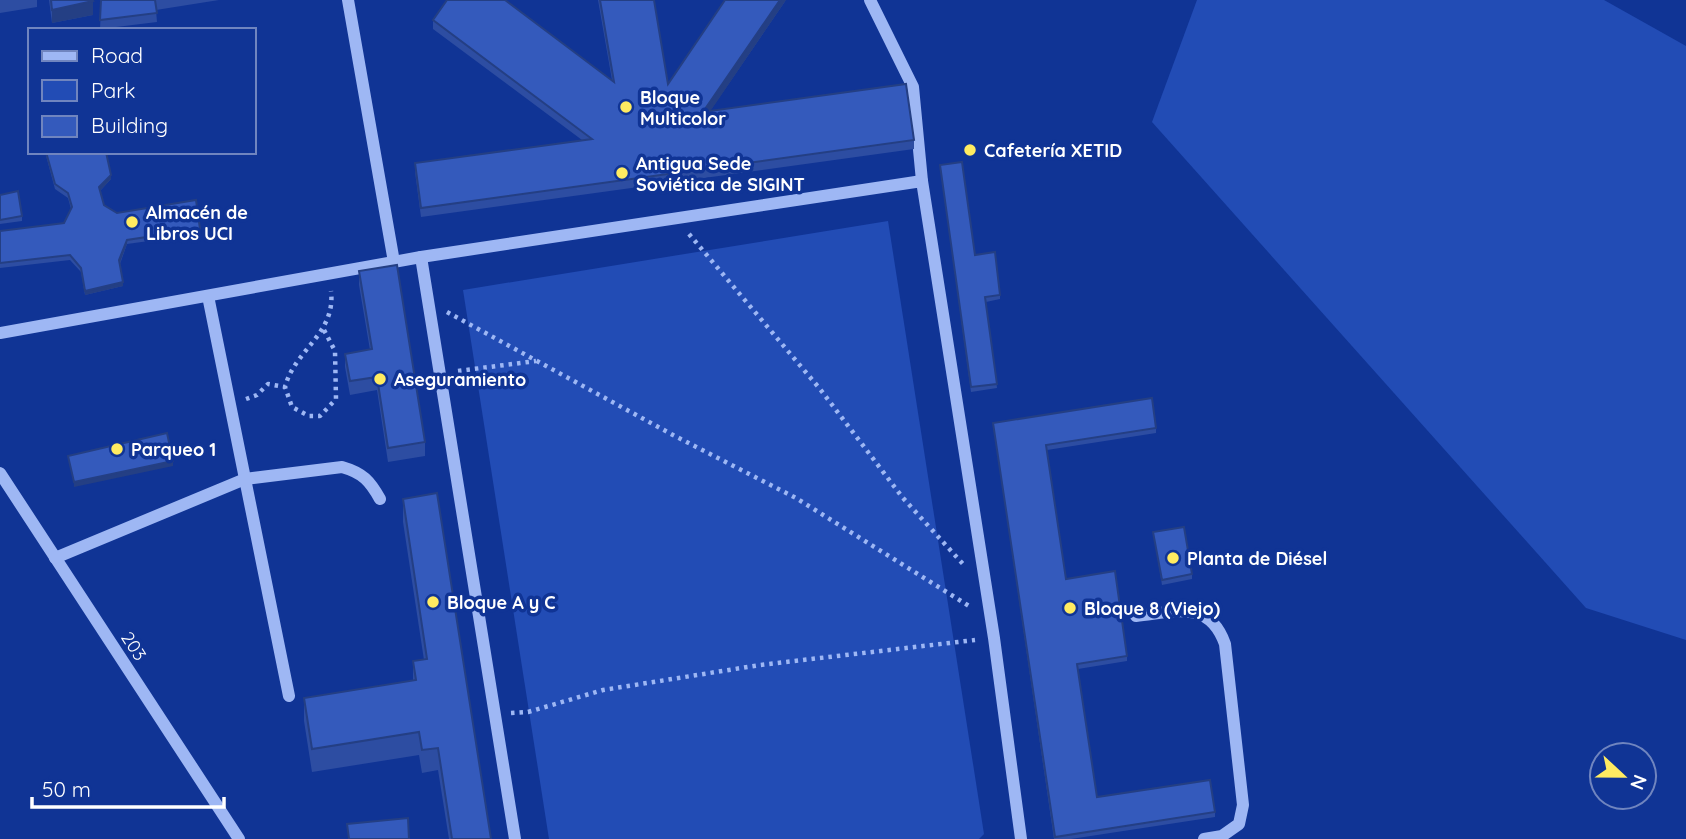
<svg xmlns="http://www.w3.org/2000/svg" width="1686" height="839" viewBox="0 0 1686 839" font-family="Quicksand,sans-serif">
  <rect width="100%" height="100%" fill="#103495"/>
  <!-- green -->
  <g fill="#224cb5">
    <path d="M1197 0H1604L1686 46V640L1586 608 1152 122Z"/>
    <path d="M888 221 984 834 979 839H549L463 290Z"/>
  </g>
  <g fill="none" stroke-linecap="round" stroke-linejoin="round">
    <!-- path -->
    <g stroke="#9eb7f4" stroke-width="4.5" stroke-dasharray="3.5 5" stroke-linecap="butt">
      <path d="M689 234 820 389 903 498 963 564"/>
      <path d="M447 312 673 435 796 498 969 606"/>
      <path d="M324 330 335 351 336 399 320 416H309L292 407 285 387C295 349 336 334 331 291"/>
      <path d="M458 371 536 361"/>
      <path d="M246 399 257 395 268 384 285 387"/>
      <path d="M511 713 528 712 603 690 760 665 975 640"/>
    </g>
    <!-- minor -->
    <g stroke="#9eb7f4" stroke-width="12">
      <path d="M348 0 394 262"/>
      <path d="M870 0 913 87 922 181"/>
      <path d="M421 257 515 839"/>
      <path d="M208 296 289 696"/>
      <path d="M0 333 421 257 922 181 994 638 1021 839"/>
      <path d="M0 473 239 839"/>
      <path d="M55 558 245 479 342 467C363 473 370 481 380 499"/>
      <path d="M1136 616C1175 612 1209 599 1225 644L1243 805 1239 824 1222 836 1204 839"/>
    </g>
  </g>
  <!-- wall -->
  <g fill="#2d4da2">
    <path d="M0 0H37V7L0 13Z"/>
    <path d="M49 0H92L93 15 52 23Z"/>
    <path d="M100 0H219L156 10 157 22 100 29 101 7Z"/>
    <path d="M598 0H654L668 84 786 0 710 111 914 140V149L421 217 415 172V163L582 140 433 29V20L612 80Z"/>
    <path d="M45 152H106L111 179 100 191 104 205 117 213 200 229V234L127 244 120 264 123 286 85 295 81 272 70 260 0 268V231L64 223 71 209 68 198 55 189Z"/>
    <path d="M940 165 975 255 1000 295V299L986 302 997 388 971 392Z"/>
    <path d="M0 195 22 216V221L0 224Z"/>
    <path d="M359 271 425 442V456L388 462 377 390 350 395 345 367V354L370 350 359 285Z"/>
    <path d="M993 423 1156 428V433L1047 450 1066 579 1127 656V661L1078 669 1097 797 1215 812V817L1071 839H1054Z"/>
    <path d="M403 499 491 839H449L438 770 422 773 419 755 312 772 304 721V698L413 681V661L424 660 403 522Z"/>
    <path d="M1153 532 1192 574V579L1162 585Z"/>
  </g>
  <!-- shaded-wall -->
  <g fill="#243f84">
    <path d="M780 0H786L703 122V112Z"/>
    <path d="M93 1V15L52 23V10Z"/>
    <path d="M111 175V179L99 192V187Z"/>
    <path d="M127 240V244L119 265V260Z"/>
    <path d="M123 282V286L85 295V291Z"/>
    <path d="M173 461V466L74 487V482Z"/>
  </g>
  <!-- building -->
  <g fill="#345abc" stroke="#243f84" stroke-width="2">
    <path d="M51 0H92L93 1 52 10Z"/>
    <path d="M101 0H155L157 13 100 20Z"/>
    <path d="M447 0H505L614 82 600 0H654L668 84 725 0H780L703 112 906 84 914 140 421 208 415 163 592 139 433 20Z"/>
    <path d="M46 152H106L111 175 99 187 104 205 117 213 196 200 200 229 127 240 119 260 123 282 85 291 81 268 70 255 0 263V231L64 223 72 207 68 193 55 184Z"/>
    <path d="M962 162 975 255 995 252 1000 295 985 297 997 384 971 387 940 165Z"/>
    <path d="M18 191 22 216 0 220V195Z"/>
    <path d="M397 265 425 442 388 448 377 377 350 381 345 354 372 349 359 271Z"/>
    <path d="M1152 398 1156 428 1046 445 1066 579 1115 571 1127 656 1077 664 1097 797 1210 780 1215 812 1055 837 993 423Z"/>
    <path d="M167 433 173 461 74 482 68 456Z"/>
    <path d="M437 493 491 839H452L438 748 422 750 419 732 312 749 304 698 416 680 413 661 427 659 403 499Z"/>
    <path d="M1184 527 1192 574 1162 580 1153 532Z"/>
    <path d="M408 818 409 839H349L347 824Z"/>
  </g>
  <!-- markers -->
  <g fill="#ffeb61" stroke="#103495" stroke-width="2.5">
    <circle cx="626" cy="107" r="7"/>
    <circle cx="970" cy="150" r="7"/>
    <circle cx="622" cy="173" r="7"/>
    <circle cx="132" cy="222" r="7"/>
    <circle cx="380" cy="379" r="7"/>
    <circle cx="117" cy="449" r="7"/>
    <circle cx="1173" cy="558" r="7"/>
    <circle cx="433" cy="602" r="7"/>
    <circle cx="1070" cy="608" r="7"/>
  </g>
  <g text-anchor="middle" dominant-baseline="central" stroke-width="7" stroke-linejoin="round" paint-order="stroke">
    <!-- poi labels -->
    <g font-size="18" font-weight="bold" fill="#fff" stroke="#103495" text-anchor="start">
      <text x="640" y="97">Bloque<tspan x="640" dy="21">Multicolor</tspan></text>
      <text x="984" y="150">Cafetería XETID</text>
      <text x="636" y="163">Antigua Sede<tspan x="636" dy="21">Soviética de SIGINT</tspan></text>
      <text x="146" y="212">Almacén de<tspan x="146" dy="21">Libros UCI</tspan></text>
      <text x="394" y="379">Aseguramiento</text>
      <text x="131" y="449">Parqueo 1</text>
      <text x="1187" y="558">Planta de Diésel</text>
      <text x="447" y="602">Bloque A y C</text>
      <text x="1084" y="608">Bloque 8 (Viejo)</text>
    </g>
    <!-- street labels -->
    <g font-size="18" fill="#fff" stroke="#103495">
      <text transform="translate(134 646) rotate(57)">203</text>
    </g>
  </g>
  <!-- legend -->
  <rect x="28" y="28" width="228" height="126" fill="#103495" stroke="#7085bf" stroke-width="2"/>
  <rect x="42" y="51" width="35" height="10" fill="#9eb7f4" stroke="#7085bf" stroke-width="2"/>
  <text x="91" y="63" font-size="21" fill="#ffffff">Road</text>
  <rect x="42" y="80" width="35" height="21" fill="#224cb5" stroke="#7085bf" stroke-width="2"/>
  <text x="91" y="98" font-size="21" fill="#ffffff">Park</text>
  <rect x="42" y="116" width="35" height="21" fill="#345abc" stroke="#7085bf" stroke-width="2"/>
  <text x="91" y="133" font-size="21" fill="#ffffff">Building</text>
  <!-- north arrow -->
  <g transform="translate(1623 776) rotate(112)"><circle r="33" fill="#103495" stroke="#7085bf" stroke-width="2"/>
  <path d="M0-5L12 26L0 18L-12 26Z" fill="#ffeb61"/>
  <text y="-10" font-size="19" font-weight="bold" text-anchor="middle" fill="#ffffff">N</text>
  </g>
  <!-- scale -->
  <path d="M32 797v10h192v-10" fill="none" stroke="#ffffff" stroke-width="3.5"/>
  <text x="42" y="797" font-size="21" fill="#ffffff" stroke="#103495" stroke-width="5" paint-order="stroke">50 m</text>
</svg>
